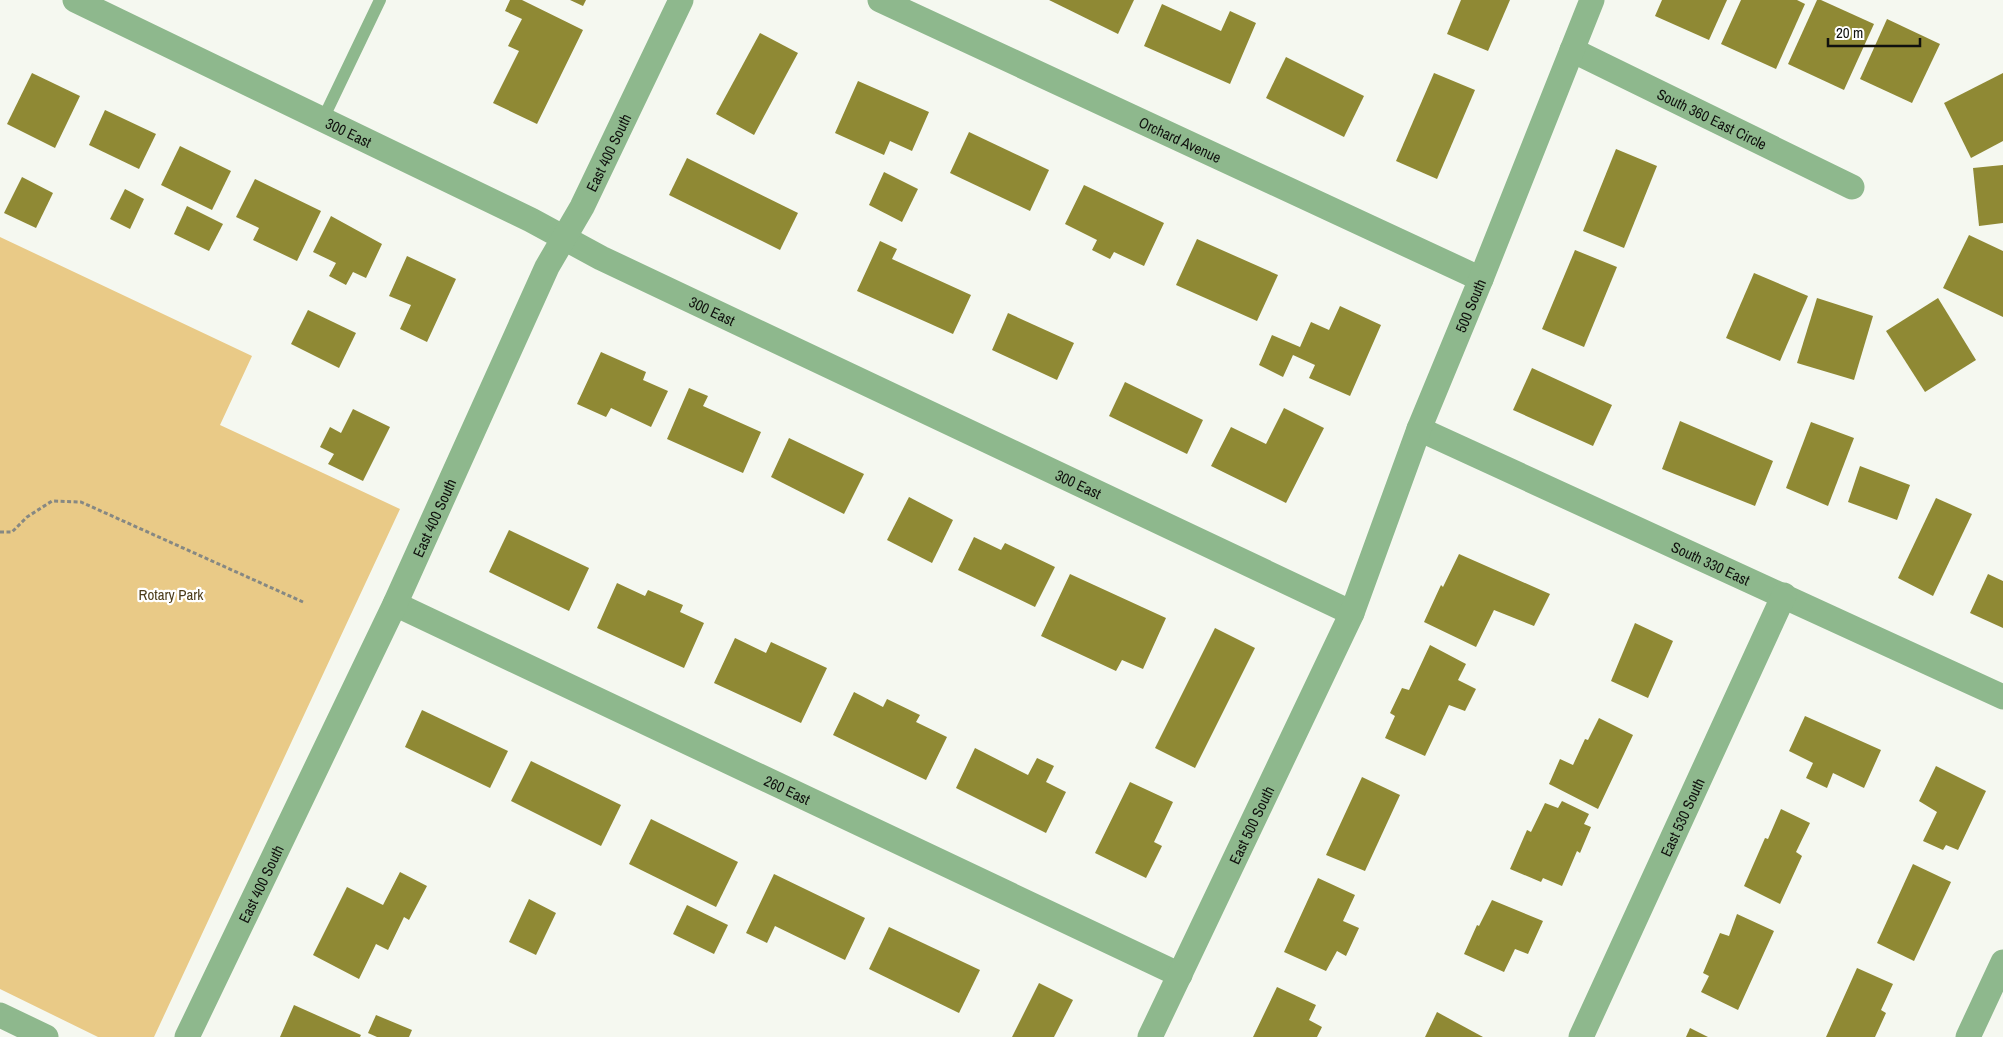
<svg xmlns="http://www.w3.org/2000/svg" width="2003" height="1037" viewBox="0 0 2003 1037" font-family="'Archivo Narrow',sans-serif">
  <rect width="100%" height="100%" fill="#f5f8f0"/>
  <!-- green -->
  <path fill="#e9ca87" d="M0 237 252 356 220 425 400 509 154 1037H98L0 989Z"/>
  <!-- building -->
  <g fill="#8f8934">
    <path d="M510 0H522L583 30 537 124 493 103 519 51 508 46 522 19 505 11Z"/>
    <path d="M570 0H586L583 6Z"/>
    <path d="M1049 0H1134L1118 34Z"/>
    <path d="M1461 0H1510L1488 51 1447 34Z"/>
    <path d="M1662 0H1727L1709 40 1655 16Z"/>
    <path d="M1741 0H1797L1805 4 1776 69 1721 44Z"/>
    <path d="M1817 0H1821L1874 24 1844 90 1788 64Z"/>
    <path d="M1162 4 1221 31 1230 11 1256 23 1230 84 1144 46Z"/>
    <path d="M1887 19 1940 44 1912 103 1860 79Z"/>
    <path d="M760 33 798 53 754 135 716 114Z"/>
    <path d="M1286 57 1364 96 1344 137 1266 98Z"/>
    <path d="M32 73 80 96 55 148 7 124Z"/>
    <path d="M1434 73 1475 90 1437 179 1396 161Z"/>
    <path d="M2003 73V141L1971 158 1944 103Z"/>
    <path d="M858 81 929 112 912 151 890 141 884 155 835 133Z"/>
    <path d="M105 110 156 134 139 169 89 145Z"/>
    <path d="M969 132 1049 170 1030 211 950 173Z"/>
    <path d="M180 146 231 171 212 210 161 185Z"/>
    <path d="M1616 149 1657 166 1624 248 1583 231Z"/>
    <path d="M687 158 798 213 780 250 669 195Z"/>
    <path d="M2003 165V223L1979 226 1973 168Z"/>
    <path d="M884 172 918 189 902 222 869 205Z"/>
    <path d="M22 177 53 193 36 228 4 213Z"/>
    <path d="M255 179 321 211 297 261 253 240 259 228 236 217Z"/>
    <path d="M1084 185 1164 223 1144 266 1114 252 1110 259 1092 250 1097 240 1065 224Z"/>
    <path d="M125 189 144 199 130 229 110 219Z"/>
    <path d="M187 206 223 224 209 251 174 234Z"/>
    <path d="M331 216 382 244 366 278 353 272 346 285 329 276 336 263 313 252Z"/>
    <path d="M1969 235 2003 251V317L1943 288Z"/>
    <path d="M1197 239 1278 275 1257 321 1176 285Z"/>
    <path d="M880 241 897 249 892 259 971 295 953 334 857 291Z"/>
    <path d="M1575 250 1617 267 1584 347 1542 329Z"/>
    <path d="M407 256 456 279 427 342 400 329 411 305 389 296Z"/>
    <path d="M1754 273 1808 296 1780 361 1726 338Z"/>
    <path d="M1817 298 1873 316 1854 380 1797 363Z"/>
    <path d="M1938 298 1976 360 1925 392 1886 331Z"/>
    <path d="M1340 306 1381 325 1350 396 1309 378 1315 365 1293 355 1283 377 1259 365 1272 335 1300 347 1311 322 1329 330Z"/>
    <path d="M308 310 356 333 339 368 291 344Z"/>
    <path d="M1008 313 1074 343 1057 380 992 350Z"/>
    <path d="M601 352 646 372 643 380 668 391 651 427 611 408 606 417 577 404Z"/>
    <path d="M1532 368 1612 405 1593 446 1513 410Z"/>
    <path d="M1125 382 1203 420 1187 454 1109 416Z"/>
    <path d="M689 388 708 396 703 406 761 432 743 473 667 439Z"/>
    <path d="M1284 408 1324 428 1286 503 1211 466 1231 427 1266 444Z"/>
    <path d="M353 409 390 427 363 481 328 464 334 454 320 447 330 427 341 433Z"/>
    <path d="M1680 421 1773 461 1755 506 1662 469Z"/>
    <path d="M1811 422 1854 438 1828 506 1786 488Z"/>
    <path d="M789 438 864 474 844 514 771 477Z"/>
    <path d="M1860 466 1910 485 1897 520 1848 502Z"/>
    <path d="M909 497 953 520 932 563 887 540Z"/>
    <path d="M1936 498 1972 514 1933 596 1898 578Z"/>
    <path d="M509 530 589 568 569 611 489 572Z"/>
    <path d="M974 537 1001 550 1005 543 1055 567 1035 607 958 570Z"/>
    <path d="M1459 554 1550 594 1534 626 1494 610 1476 647 1424 622 1441 585 1443 587Z"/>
    <path d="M1070 574 1166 618 1143 669 1122 660 1116 671 1041 636Z"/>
    <path d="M1988 574 2003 581V628L1970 613Z"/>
    <path d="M617 583 645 596 648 590 683 605 680 612 704 623 684 668 597 628Z"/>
    <path d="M1635 623 1673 641 1648 698 1611 681Z"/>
    <path d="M1215 628 1255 648 1195 768 1155 748Z"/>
    <path d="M735 638 766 653 771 642 827 668 801 723 714 683Z"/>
    <path d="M1430 645 1466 664 1458 680 1476 689 1465 711 1449 705 1425 756 1385 738 1395 716 1390 713 1402 688 1409 690Z"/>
    <path d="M854 692 883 707 887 699 920 715 916 722 947 737 926 780 833 735Z"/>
    <path d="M422 710 508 751 490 788 405 747Z"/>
    <path d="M1805 716 1881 750 1864 788 1833 773 1827 788 1806 778 1813 763 1789 751Z"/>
    <path d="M1599 718 1633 735 1598 809 1549 784 1560 759 1573 765 1585 739 1588 740Z"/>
    <path d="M975 748 1028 775 1037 758 1054 766 1046 782 1066 792 1046 833 956 788Z"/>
    <path d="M531 761 621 805 601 846 511 801Z"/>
    <path d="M1936 766 1986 791 1958 850 1946 845 1943 850 1923 841 1937 812 1919 801Z"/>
    <path d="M1362 777 1400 795 1365 871 1326 855Z"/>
    <path d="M1130 782 1173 802 1154 842 1162 846 1146 878 1095 853Z"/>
    <path d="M1562 801 1589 814 1584 824 1591 827 1580 853 1577 851 1562 886 1543 878 1541 882 1510 869 1527 830 1531 832 1545 803 1558 808Z"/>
    <path d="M1781 809 1810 823 1796 852 1802 856 1780 904 1744 886 1765 838 1768 839Z"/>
    <path d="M651 819 738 862 716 907 629 864Z"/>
    <path d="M1913 864 1951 882 1914 961 1877 943Z"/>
    <path d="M400 872 427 886 409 920 404 917 388 950 376 944 359 979 313 955 347 887 383 905Z"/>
    <path d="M774 874 865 918 845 960 775 926 767 943 746 933Z"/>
    <path d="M1318 878 1355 895 1343 921 1359 928 1346 956 1337 951 1326 971 1284 952Z"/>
    <path d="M529 899 556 913 536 955 509 942Z"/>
    <path d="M1492 900 1543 921 1528 954 1515 949 1504 972 1464 954 1477 925 1479 926Z"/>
    <path d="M687 905 728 925 714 954 673 934Z"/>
    <path d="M1737 914 1774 931 1738 1010 1701 992 1709 976 1703 973 1720 933 1729 936Z"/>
    <path d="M889 927 980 970 959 1013 869 969Z"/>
    <path d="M1857 968 1893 984 1881 1010 1886 1013 1875 1037H1826Z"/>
    <path d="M1039 983 1073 1000 1054 1037H1012Z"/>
    <path d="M1277 987 1316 1005 1309 1020 1322 1027 1317 1037H1253Z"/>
    <path d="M294 1005 361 1035 360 1037H280Z"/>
    <path d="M1437 1012 1483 1037H1425Z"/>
    <path d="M376 1015 412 1030 409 1037H377L368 1033Z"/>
    <path d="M1690 1028 1708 1037H1686Z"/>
  </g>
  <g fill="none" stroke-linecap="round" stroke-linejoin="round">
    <!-- path -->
    <path stroke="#868883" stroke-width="3" stroke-dasharray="4 2.5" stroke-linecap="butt" d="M0 532H12L27 517 52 501 81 502 303 602"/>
    <!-- lane -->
    <path stroke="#8eb88d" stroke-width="12" d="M323 119 380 0"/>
    <!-- street -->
    <g stroke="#8eb88d" stroke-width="25">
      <path id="s1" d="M75 0 531 220 601 258 1352 613"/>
      <path id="s2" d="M880 0 1481 279"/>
      <path id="s3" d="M1572 50 1852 187"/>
      <path id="s4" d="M1419 429 2003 697"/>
      <path id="s5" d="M395 604 1180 975"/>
      <path d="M0 1015 46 1037"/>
      <path id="s6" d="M187 1037 395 604 547 267 582 207 681 0"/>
      <path id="s7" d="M1150 1037 1352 613 1419 429 1481 279 1592 0"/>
      <path id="s8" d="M1581 1037 1784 595"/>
      <path d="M1968 1037 2003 962"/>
    </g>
  </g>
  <g text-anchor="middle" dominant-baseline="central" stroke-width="4.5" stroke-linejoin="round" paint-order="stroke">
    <!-- street labels -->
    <g font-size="15" fill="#10110e" stroke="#fff">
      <text stroke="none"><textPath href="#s3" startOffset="156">South 360 East Circle</textPath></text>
      <text stroke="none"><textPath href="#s1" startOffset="304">300 East</textPath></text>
      <text stroke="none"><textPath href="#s2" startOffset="331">Orchard Avenue</textPath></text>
      <text stroke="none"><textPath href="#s6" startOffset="980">East 400 South</textPath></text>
      <text stroke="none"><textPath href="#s7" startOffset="799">500 South</textPath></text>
      <text stroke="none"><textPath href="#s1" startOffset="709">300 East</textPath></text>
      <text stroke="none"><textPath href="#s1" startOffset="1114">300 East</textPath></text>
      <text stroke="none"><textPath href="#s6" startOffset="575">East 400 South</textPath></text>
      <text stroke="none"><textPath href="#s4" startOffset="321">South 330 East</textPath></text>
      <text stroke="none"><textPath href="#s5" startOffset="434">260 East</textPath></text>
      <text stroke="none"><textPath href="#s8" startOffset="242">East 530 South</textPath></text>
      <text stroke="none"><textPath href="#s7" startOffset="235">East 500 South</textPath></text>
      <text stroke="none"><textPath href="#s6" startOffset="170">East 400 South</textPath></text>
    </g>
    <!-- park labels -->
    <g font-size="15" fill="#4c3c1a" stroke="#fff">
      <text x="171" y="594">Rotary Park</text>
    </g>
  </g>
  <!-- scale -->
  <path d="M1828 38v8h92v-8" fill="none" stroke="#10110e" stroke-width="2.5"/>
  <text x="1836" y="38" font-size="15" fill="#10110e" stroke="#ffffff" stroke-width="4" paint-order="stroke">20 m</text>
</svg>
